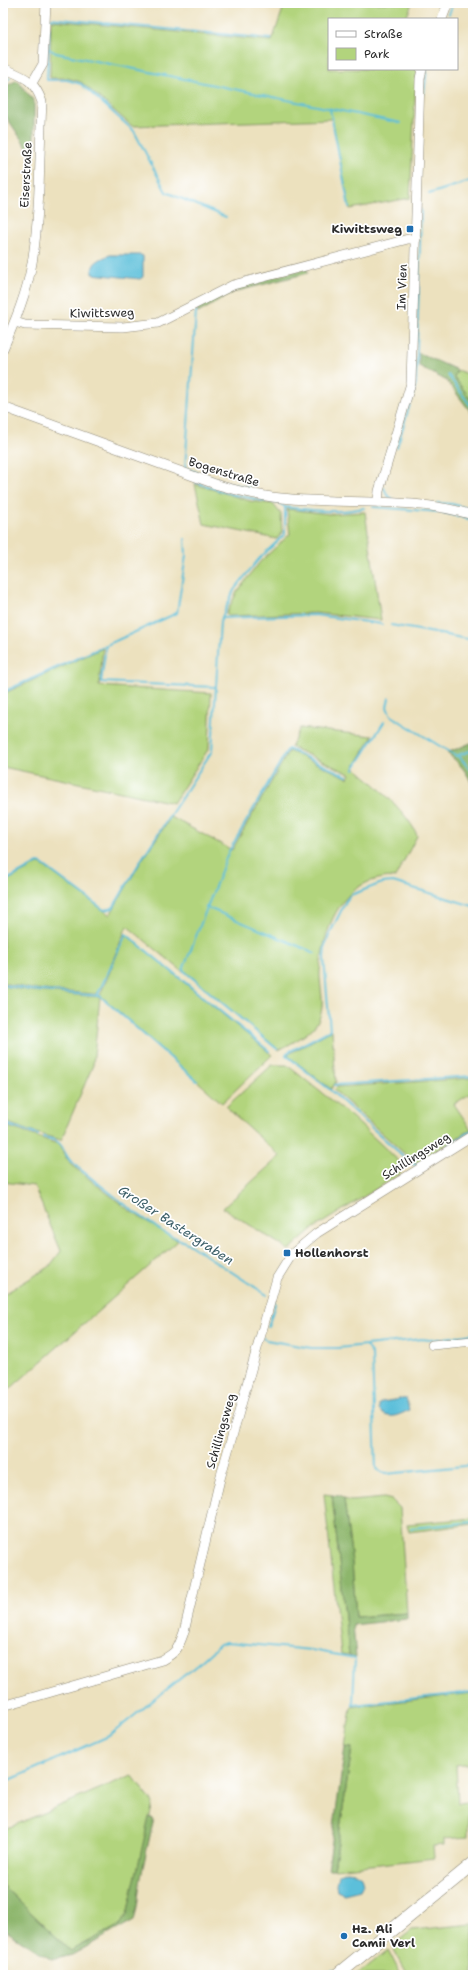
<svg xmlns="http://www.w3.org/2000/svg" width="476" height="1978" viewBox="0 0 476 1978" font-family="'Shantell Sans',sans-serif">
  <rect width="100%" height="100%" fill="#fff"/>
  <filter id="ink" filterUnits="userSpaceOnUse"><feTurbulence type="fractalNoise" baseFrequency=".025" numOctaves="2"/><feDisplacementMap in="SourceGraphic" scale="8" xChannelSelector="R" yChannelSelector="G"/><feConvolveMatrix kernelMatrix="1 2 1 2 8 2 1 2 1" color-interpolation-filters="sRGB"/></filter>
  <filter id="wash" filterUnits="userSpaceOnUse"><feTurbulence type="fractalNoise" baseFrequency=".012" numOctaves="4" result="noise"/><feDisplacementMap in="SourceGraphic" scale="16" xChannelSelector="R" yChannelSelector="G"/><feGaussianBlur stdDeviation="0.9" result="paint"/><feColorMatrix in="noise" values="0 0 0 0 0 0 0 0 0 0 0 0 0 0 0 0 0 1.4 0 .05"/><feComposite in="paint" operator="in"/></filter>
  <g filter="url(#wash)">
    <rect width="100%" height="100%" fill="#ece1be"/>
    <!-- green -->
    <g fill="#b2d47d" stroke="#6e8054">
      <path d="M285 3H412L406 19H329V69H418L416 79 410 198 350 209 332 119 132 126 81 82 67 78H50L51 20 272 41Z"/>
      <path d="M457 370 473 376V402L454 377Z"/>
      <path d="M195 484 250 501 273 504 281 514 282 533 277 539 204 524Z"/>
      <path d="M287 509 329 514 365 512 381 620 315 613 228 616 226 614 237 592 260 562 290 534Z"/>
      <path d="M103 648 99 686 211 693 209 748 173 803 3 767V694Z"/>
      <path d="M300 728 373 736 354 767C370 779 412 817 417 836L395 878C385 876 378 879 368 882 335 896 323 936 320 971 319 987 326 1003 319 1019 312 1034 293 1042 279 1050L185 971H182L127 926 100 991 95 994 32 989 3 983V883L38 864 42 865 110 915 142 860 171 817 232 850 289 751 348 778 350 774 291 747Z"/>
      <path d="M125 936H128L272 1055 222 1103 100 995Z"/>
      <path d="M3 986 31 991 100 997 93 1065 61 1140 29 1131 3 1121Z"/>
      <path d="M332 1030 336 1082 331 1089 287 1055Z"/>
      <path d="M272 1065H287L353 1118 402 1164 400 1174 314 1228 289 1250 223 1208 280 1156 226 1107Z"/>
      <path d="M473 1078V1092L454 1104 471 1129 416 1164 334 1090 337 1087Z"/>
      <path d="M3 1125 58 1144 70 1164 130 1211 178 1241 3 1395V1293H6L49 1267 61 1251 34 1186 3 1182Z"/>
      <path d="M324 1494 332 1495 349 1655 341 1654Z"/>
      <path d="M384 1498 392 1500 400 1508 407 1613 356 1617 352 1562 344 1499 351 1501Z"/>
      <path d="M473 1518V1524L409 1532 407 1524Z"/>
      <path d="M473 1693V1763L456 1765 458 1803 468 1802V1837L444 1839V1845L433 1846 434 1858 334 1869 352 1748 345 1747 351 1707Z"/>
      <path d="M132 1775 153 1803 127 1915 120 1925 71 1951 3 1886V1830Z"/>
      <path d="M473 1924V1975H408L392 1946 412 1930Z"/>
      <path d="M388 1950 401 1975H357Z"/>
    </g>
    <!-- forest -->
    <g fill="#8db66c" stroke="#5c704c">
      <path d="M17 80 34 101V158L3 112V88Z"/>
      <path d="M307 268 308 273 234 292 198 313 197 306 234 287Z"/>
      <path d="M419 353 457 370 454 377 473 402V415L447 381 419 366Z"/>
      <path d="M473 742V788C468 772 460 764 447 753Z"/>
      <path d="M332 1495 339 1496 344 1499 352 1562 356 1617 407 1613V1619L353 1625 356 1657 349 1655Z"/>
      <path d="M345 1747 352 1748 334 1869H328Z"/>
      <path d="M149 1817 154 1819C149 1840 144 1861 140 1883 138 1895 138 1909 134 1920L72 1955 52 1960 3 1929V1886L71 1951 120 1925 127 1915Z"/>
    </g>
    <!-- water -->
    <g fill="#5cbfda" stroke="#447582">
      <path d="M110 255H141L143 256V277L140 279 92 274C91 262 100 259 110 255Z"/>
      <path d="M406 1398 409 1410C399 1415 388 1421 379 1410V1404L382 1402Z"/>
      <path d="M347 1871 355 1872 361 1876 363 1884 360 1890 344 1894 337 1891 336 1885 338 1875Z"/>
    </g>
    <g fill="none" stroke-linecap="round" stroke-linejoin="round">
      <!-- stream -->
      <g stroke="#5cbfda" stroke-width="2">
        <path d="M449 14 453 3"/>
        <path d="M50 18 271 39"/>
        <path d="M49 28 47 80H67L81 84 134 131 166 192 226 217"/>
        <path d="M49 49 56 53 401 123"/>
        <path d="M3 82 10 78"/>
        <path d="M424 94 427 69"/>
        <path d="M330 109 349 207"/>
        <path d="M429 194 473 180"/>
        <path d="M196 311 185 468 220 481 250 488"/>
        <path d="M448 375 473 409"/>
        <path d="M397 447 416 384 421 210"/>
        <path d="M196 482 231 494 266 501"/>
        <path d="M384 488 387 495 393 499"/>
        <path d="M270 501 279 503 285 507"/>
        <path d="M437 503 452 504 473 510"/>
        <path d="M373 507 441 512 473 520"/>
        <path d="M222 618 315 615 382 624"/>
        <path d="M391 625 473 640"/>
        <path d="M106 646 101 682 216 687"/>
        <path d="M3 692 177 613 186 555 185 539"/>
        <path d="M389 698 387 707 391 716 456 756 473 750"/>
        <path d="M459 756 473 773"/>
        <path d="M354 769 384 722"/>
        <path d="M3 882 38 863 42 864 104 910 113 908 141 860 212 751 220 622 234 590 258 560 285 534V507C311 510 338 514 364 508"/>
        <path d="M206 907 315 953"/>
        <path d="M3 985 31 990 100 996 197 1081"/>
        <path d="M97 996 126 934 269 1051"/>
        <path d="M277 1049 183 970 228 853 288 749 347 776"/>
        <path d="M335 1085 473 1076"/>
        <path d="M3 1123H4"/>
        <path d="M8 1125 38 1135"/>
        <path d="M43 1137C67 1142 59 1148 72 1163L132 1210 163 1232 187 1243 267 1295"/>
        <path d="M448 1146 472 1130"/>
        <path d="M417 1165 412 1164 329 1089 286 1055 287 1053 330 1030 324 958 325 946 330 933 346 901 351 895 382 883 393 882 473 906"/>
        <path d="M268 1327 275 1304 274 1301"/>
        <path d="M263 1338 266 1340 311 1348H338L422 1339 430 1340 473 1334"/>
        <path d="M366 1346 372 1354 376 1469 386 1474 473 1465"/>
        <path d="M411 1528 473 1522"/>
        <path d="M3 1783 109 1736 197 1665 220 1644 227 1642 311 1650 355 1658 353 1705 473 1692"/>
        <path d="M327 1975 333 1970"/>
      </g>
    </g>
  </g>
  <g filter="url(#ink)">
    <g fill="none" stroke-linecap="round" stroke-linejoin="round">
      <defs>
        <g id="street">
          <path d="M442 19 448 3"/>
          <path d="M3 68C24 77 34 79 42 102 39 155 41 210 32 263 27 293 15 321 3 349"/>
          <path d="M32 83 43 64 46 3"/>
          <path d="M15 322 25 325 123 327 158 323 233 285 408 239H416"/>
          <path d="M3 407 218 485C239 491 259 496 281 498 344 505 411 496 473 515"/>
          <path d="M378 502 379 491 411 383 420 79 422 69"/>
          <path d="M432 1345 473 1341"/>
          <path d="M3 1706 162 1660C177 1652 178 1649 184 1632L220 1479 277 1278 292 1254 317 1233 473 1135"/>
        </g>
        <path id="secondary" d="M337 1975 473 1864"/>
      </defs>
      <!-- street casing -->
      <use href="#street" stroke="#8c8674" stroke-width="10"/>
      <!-- secondary casing -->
      <use href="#secondary" stroke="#8c8674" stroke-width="14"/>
      <!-- street -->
      <use href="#street" stroke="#fff" stroke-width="9"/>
      <!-- secondary -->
      <use href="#secondary" stroke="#fff" stroke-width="13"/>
    </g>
  </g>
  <!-- markers -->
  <g fill="#1f6fb2" stroke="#fff" stroke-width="1.5">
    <rect x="406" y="225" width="8" height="8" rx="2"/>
    <rect x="283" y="1249" width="8" height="8" rx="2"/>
    <circle cx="344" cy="1936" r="4"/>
  </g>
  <g text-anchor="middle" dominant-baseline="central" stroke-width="3.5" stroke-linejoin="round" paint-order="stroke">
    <!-- street labels -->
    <g font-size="12" fill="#2b2b2b" stroke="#fff">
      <text transform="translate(26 175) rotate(-87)">Eiserstraße</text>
      <text transform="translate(402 287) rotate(-88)">Im Vien</text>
      <text transform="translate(102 313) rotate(-1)">Kiwittsweg</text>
      <text transform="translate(224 472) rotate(17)">Bogenstraße</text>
      <text transform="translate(416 1156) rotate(-32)">Schillingsweg</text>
      <text transform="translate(221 1431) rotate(-74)">Schillingsweg</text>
    </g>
    <!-- poi labels -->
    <g font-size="12" font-weight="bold" fill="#2b2b2b" stroke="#fff" text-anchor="start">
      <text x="402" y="229" text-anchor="end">Kiwittsweg</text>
      <text x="295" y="1253">Hollenhorst</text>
      <text x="352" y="1929">Hz. Ali<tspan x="352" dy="14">Camii Verl</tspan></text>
    </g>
    <!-- water labels -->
    <g font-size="13" font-style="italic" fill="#3c5f68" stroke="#fff">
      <text transform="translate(176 1225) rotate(33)">Großer Bastergraben</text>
    </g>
  </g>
  <!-- margin -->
  <rect width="476" height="1978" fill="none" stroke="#fff" stroke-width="16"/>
  <!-- legend -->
  <rect x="328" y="18" width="130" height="52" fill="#ffffff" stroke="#aaaaaa"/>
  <rect x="336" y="31" width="20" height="6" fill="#ffffff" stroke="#aaaaaa"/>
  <text x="364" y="38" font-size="12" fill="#2b2b2b">Straße</text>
  <rect x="336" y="48" width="20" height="12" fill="#b2d47d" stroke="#aaaaaa"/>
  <text x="364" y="58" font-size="12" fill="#2b2b2b">Park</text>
</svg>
